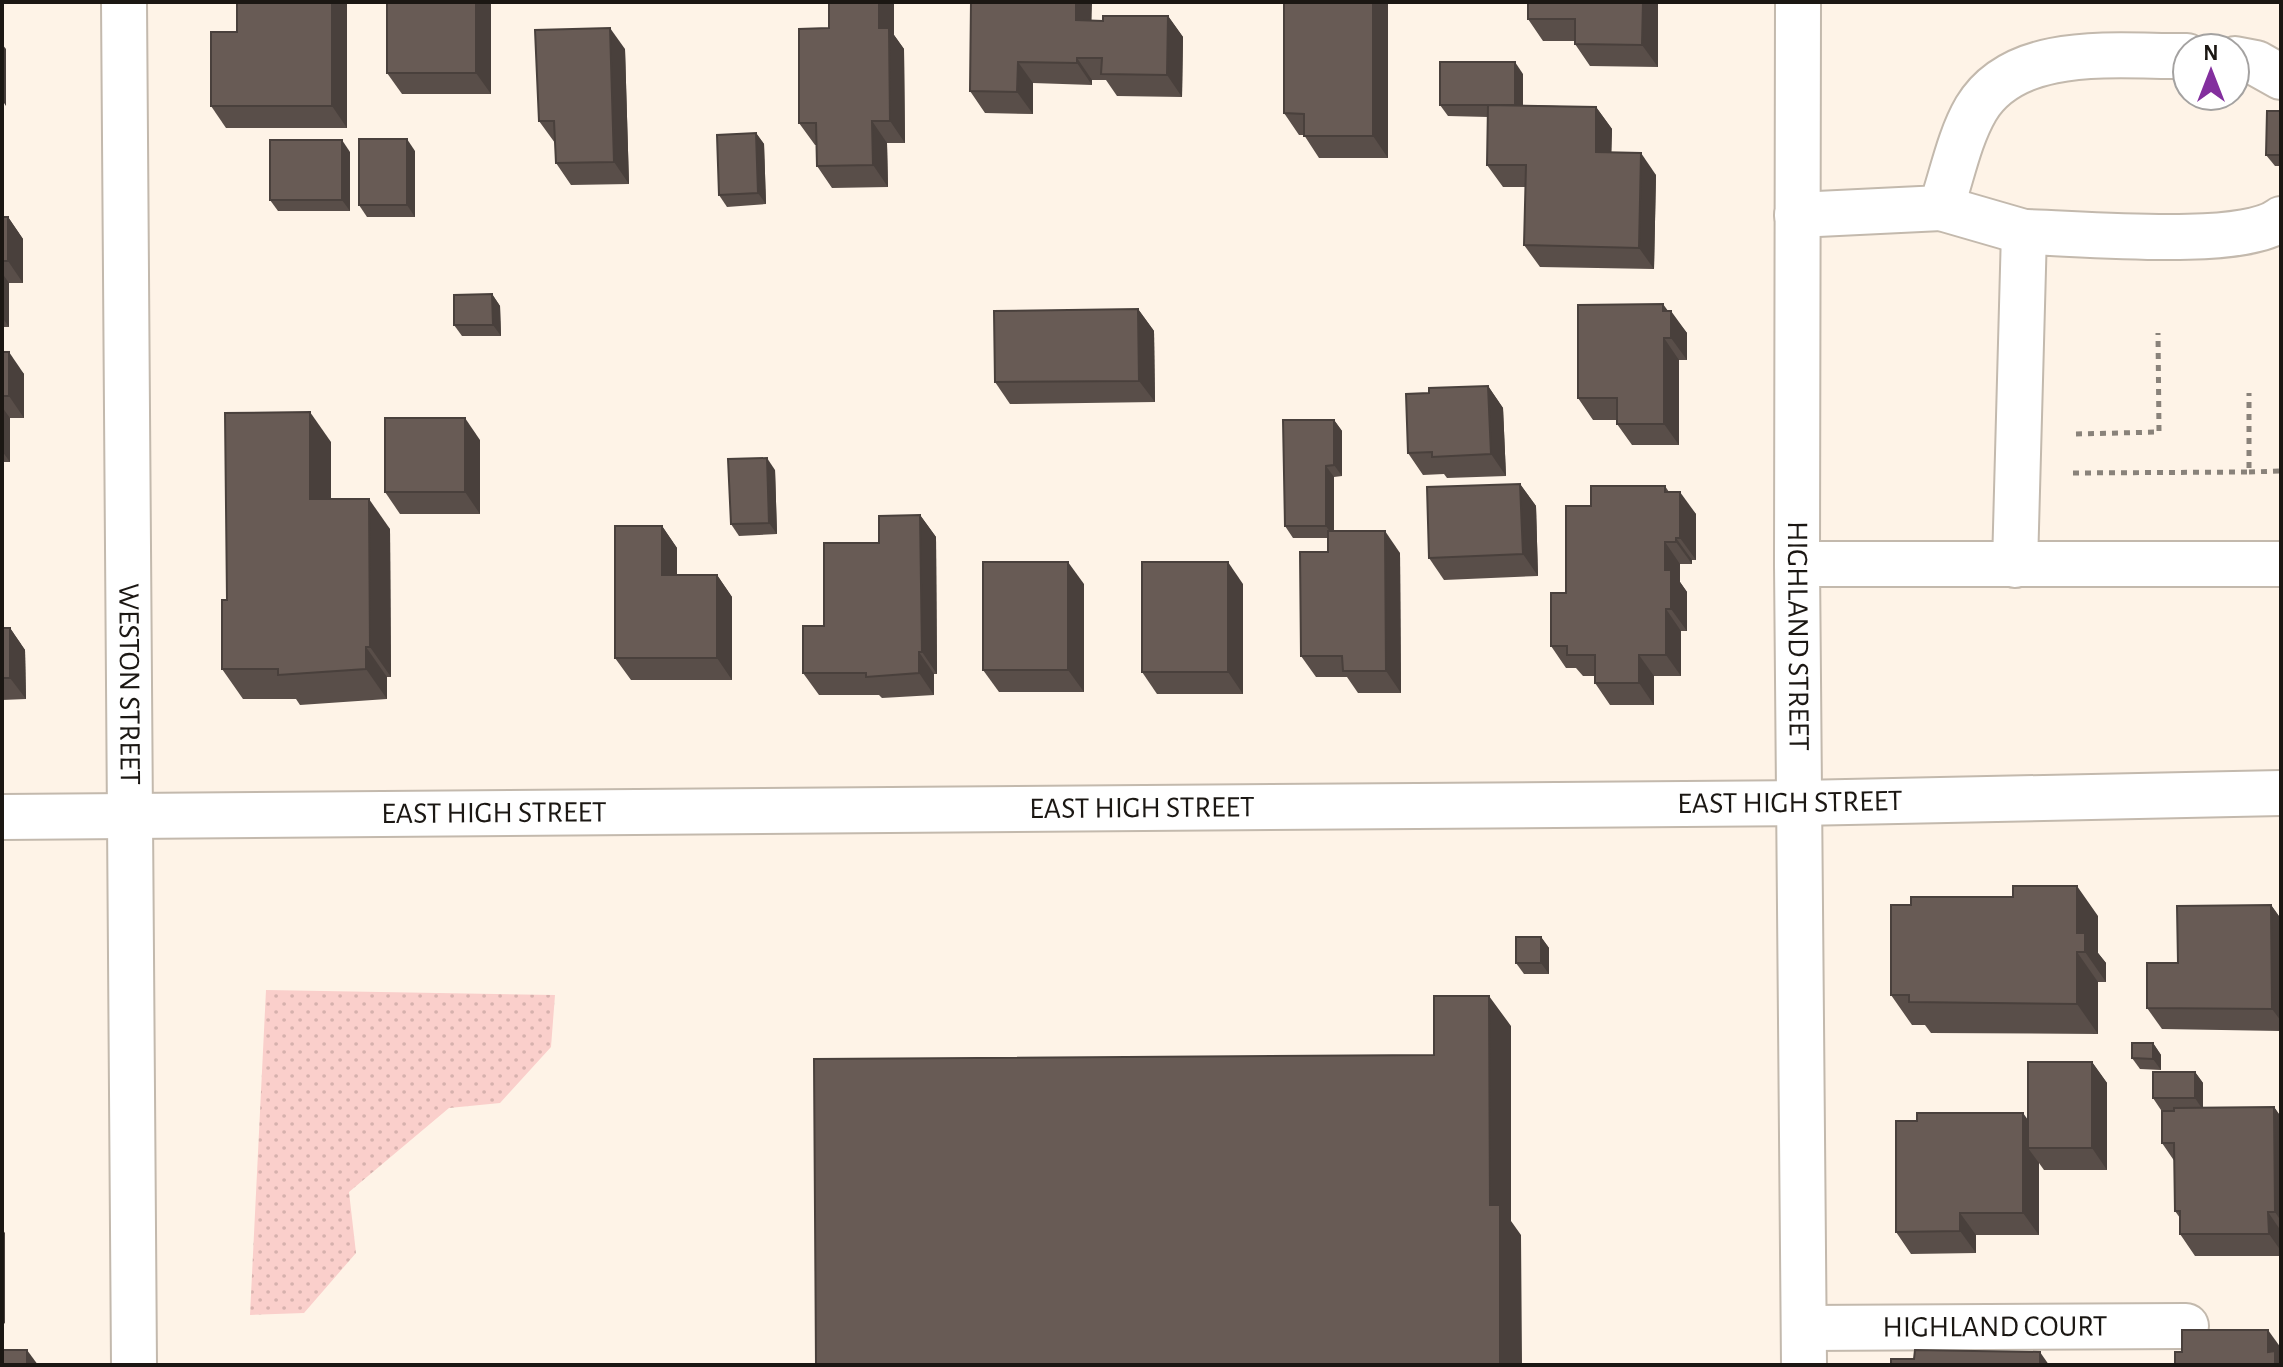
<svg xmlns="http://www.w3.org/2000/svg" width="2283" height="1367" viewBox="0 0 2283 1367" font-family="'Alegreya Sans',sans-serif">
  <defs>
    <pattern id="park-dots" width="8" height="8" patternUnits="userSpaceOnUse" patternTransform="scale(2)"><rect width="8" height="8" fill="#facfcb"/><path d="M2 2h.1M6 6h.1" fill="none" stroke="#d6b1ad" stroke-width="1.8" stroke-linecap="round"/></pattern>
  </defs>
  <rect width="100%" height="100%" fill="#fef3e7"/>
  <!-- park -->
  <path fill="url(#park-dots)" d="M266 990 555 995 551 1047 500 1103 449 1108 349 1192 356 1253 304 1313 250 1315Z"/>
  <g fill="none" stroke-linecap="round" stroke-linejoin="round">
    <defs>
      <g id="minor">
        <path id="s1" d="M124 2 134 1365"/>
        <path id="s2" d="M1798 2 1797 564 1804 1365"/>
        <path d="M2235 59 2256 63 2281 77"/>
        <path d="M1941 208 2024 232"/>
        <path d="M1797 215 1941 208C1952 176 1959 138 1976 109 2016 42 2121 57 2187 56"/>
        <path d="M1797 564H2281"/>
        <path d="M2015 565 2024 232C2078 233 2243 249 2281 219"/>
        <path id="s3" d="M2 817 1799 803 2281 793"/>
        <path id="s4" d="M1805 1328 2186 1326"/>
      </g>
    </defs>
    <!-- minor casing -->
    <use href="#minor" stroke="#c3b9ad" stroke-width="48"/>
    <!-- path -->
    <g stroke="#89827a" stroke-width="5" stroke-dasharray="6 6" stroke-linecap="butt">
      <path d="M2076 434 2159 432 2158 333"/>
      <path d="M2249 472 2281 471"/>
      <path d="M2073 473 2249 472V393"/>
    </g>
    <!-- minor -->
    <use href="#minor" stroke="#fff" stroke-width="44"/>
  </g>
  <!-- wall -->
  <g fill="#594e49">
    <path d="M347 2V128H226L211 106Z"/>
    <path d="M491 2V94H402L387 73Z"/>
    <path d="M829 2H893L894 3V35L904 49 905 143H887L888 187 832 188 817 166V145H815L799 123 829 28Z"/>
    <path d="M971 2H1091V21H1103L1168 16 1183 37 1182 97 1117 96 1106 80H1092V85L1033 83V114L985 113 970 91Z"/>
    <path d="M1388 2V158H1319L1304 135H1299L1284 113Z"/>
    <path d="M1528 2H1658V67L1590 66 1575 44V41H1543L1528 19Z"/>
    <path d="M625 49 629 184 571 185 556 163 555 143 539 121Z"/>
    <path d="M1523 74V105L1596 107 1612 129 1611 152 1656 175 1654 269 1540 267 1524 245 1526 187H1503L1487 165 1488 117 1448 116 1440 105Z"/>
    <path d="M2281 111V166H2275L2266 155Z"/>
    <path d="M756 133 764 144 766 204 727 207 719 195Z"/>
    <path d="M415 151V217H367L359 205Z"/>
    <path d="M350 152V211H278L270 200Z"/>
    <path d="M2 217H8L23 239V283H9V327H2Z"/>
    <path d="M492 294 500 306 501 336H462L454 325Z"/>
    <path d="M1138 309 1154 331 1155 402 1010 404 995 382Z"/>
    <path d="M1669 311 1687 333V360H1679V445H1632L1617 424V420H1593L1578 398Z"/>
    <path d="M2 352 24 374V418H10V462H2Z"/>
    <path d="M1488 386 1503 408 1506 476 1447 478 1444 474 1423 475 1408 453 1429 393Z"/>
    <path d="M1334 420 1342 431V476L1334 477V531L1400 553 1401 693H1358L1347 677H1316L1301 656 1328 552V538H1293L1285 526Z"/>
    <path d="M480 440V514H400L385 492Z"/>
    <path d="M331 442V499L390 529 391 677H387V699L300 705 296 699H243L222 669 227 600Z"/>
    <path d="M775 470 777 534 739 536 731 524Z"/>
    <path d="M1520 484 1536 506 1538 576 1444 580 1429 558Z"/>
    <path d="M1665 486 1669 492 1696 514V560H1692V564H1680V582L1687 592V631H1681V676H1654V705H1610L1595 683V676H1583L1576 668H1566L1551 646 1591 506Z"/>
    <path d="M920 515 936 537 937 674H934V695L882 698 879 695H819L803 673 824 626 879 543Z"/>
    <path d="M662 526 677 548V575H717L732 597V680H631L615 658Z"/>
    <path d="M1084 584V692H999L983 670Z"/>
    <path d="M1243 584V694H1157L1142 672Z"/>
    <path d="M2 628H10L25 650 26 699 2 700Z"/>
    <path d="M2271 905 2281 919V1031L2162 1029 2147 1008 2178 963Z"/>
    <path d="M2098 916V953L2106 963V982H2098V1034L1931 1033 1925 1025H1912L1891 995Z"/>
    <path d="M1541 937 1549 948V974H1524L1516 963Z"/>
    <path d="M2153 1043 2161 1055V1070L2140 1069 2132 1058Z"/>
    <path d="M2092 1062 2107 1083V1170H2044L2039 1163V1235H1976V1253L1911 1254 1896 1232 2028 1120Z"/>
    <path d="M2195 1072 2203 1083V1107H2274L2281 1117V1256H2195L2180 1234V1218L2175 1211V1162L2162 1143 2174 1110H2161L2153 1098Z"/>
  </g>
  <!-- shaded-wall -->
  <g fill="#49403c">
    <path d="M332 2H347V128L332 106Z"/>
    <path d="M476 2H491V94L476 73Z"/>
    <path d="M879 2H893L894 3V35L904 49 905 143 890 121 879 28Z"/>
    <path d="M1076 2H1091L1092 3 1091 42 1076 20Z"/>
    <path d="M1373 2H1388V158L1373 136Z"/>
    <path d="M1643 2H1658V67L1642 45Z"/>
    <path d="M1168 16 1183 37 1182 97 1167 75Z"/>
    <path d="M610 28 625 49 629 184 614 162Z"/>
    <path d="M2 44 6 49V106L2 100Z"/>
    <path d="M1077 58 1092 80V85L1077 63Z"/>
    <path d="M1018 62 1033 83V114L1017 92Z"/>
    <path d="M1515 62 1523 74V118L1515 106Z"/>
    <path d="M1596 107 1612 129 1611 174 1596 152Z"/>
    <path d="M872 121 887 143 888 187 873 165Z"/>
    <path d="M756 133 764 144 766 204 758 193Z"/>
    <path d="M407 139 415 151V217L407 205Z"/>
    <path d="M342 140 350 152V211L342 200Z"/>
    <path d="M1641 153 1656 175 1654 269 1639 248Z"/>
    <path d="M8 217 23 239V283L8 261Z"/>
    <path d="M2 273 9 283V327L2 317Z"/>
    <path d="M492 294 500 306 501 336 493 325Z"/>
    <path d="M1663 304 1671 315V311L1687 333V360L1671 338 1663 311Z"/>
    <path d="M1138 309 1154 331 1155 402 1139 381Z"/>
    <path d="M1664 338 1679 360V445L1664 424Z"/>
    <path d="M9 352 24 374V418L9 396Z"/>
    <path d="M1488 386 1503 408 1506 476 1491 454Z"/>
    <path d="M2 407 10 418V462L2 451Z"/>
    <path d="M310 412 331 442V529L310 499Z"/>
    <path d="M465 418 480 440V514L465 492Z"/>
    <path d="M1334 420 1342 431V476L1334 465Z"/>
    <path d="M767 458 775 470 777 534 769 523Z"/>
    <path d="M1326 466 1334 477V538L1326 526Z"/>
    <path d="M1520 484 1536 506 1538 576 1523 554Z"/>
    <path d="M1680 492 1696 514V560L1680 538Z"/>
    <path d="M369 499 390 529 391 677 370 647Z"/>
    <path d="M920 515 936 537 937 674 922 652Z"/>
    <path d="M662 526 677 548V597L662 575Z"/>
    <path d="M1385 531 1400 553 1401 693 1386 671Z"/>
    <path d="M1676 538 1692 560V564L1676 542Z"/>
    <path d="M1665 542 1680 564V582L1687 592V631L1671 609 1665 570Z"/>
    <path d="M1068 562 1084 584V692L1068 670Z"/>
    <path d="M1228 562 1243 584V694L1228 672Z"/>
    <path d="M717 575 732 597V680L717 658Z"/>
    <path d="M1666 609 1681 631V676L1666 655Z"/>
    <path d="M10 628 25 650 26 699 10 678Z"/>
    <path d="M366 647 387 677V699L366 669Z"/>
    <path d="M919 652 934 674V695L919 673Z"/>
    <path d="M1639 655 1654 676V705L1639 683Z"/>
    <path d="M2077 886 2098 916V953L2106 963V982L2085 952 2077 933Z"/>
    <path d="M2271 905 2281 919V1021L2272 1009Z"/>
    <path d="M1541 937 1549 948V974L1541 963Z"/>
    <path d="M2077 952 2098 982V1034L2077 1004Z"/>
    <path d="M1489 996 1511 1026V1221L1521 1235 1522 1365H1500L1490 1205Z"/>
    <path d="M2153 1043 2161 1055V1070L2153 1059Z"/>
    <path d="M2092 1062 2107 1083V1170L2092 1148Z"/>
    <path d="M2195 1072 2203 1083V1110L2195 1098Z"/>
    <path d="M2274 1107 2281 1117V1221L2275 1212Z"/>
    <path d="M2023 1113 2039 1135 2028 1148 2039 1163V1235L2023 1213Z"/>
    <path d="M2268 1212 2281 1231V1251L2269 1234Z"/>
    <path d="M1960 1213 1976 1235V1253L1960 1231Z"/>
    <path d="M2 1229 5 1233V1324L2 1320Z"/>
    <path d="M2268 1330 2281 1348V1365H2275L2268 1352Z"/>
    <path d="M27 1350 38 1365H27Z"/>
    <path d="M2040 1352 2049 1365H2040Z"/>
  </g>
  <!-- building -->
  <g fill="#685b55" stroke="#49403c" stroke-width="2">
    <path d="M237 2H332V106H211V32H237Z"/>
    <rect x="387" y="2" width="89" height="71"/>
    <path d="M829 2H879V28H889L890 121H872L873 165 817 166 816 123H799V29L829 28Z"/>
    <path d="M971 2H1076V20L1103 21V16H1168L1167 75 1101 74 1102 58H1077V63L1018 62 1017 92 970 91Z"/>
    <path d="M1284 2H1373V136H1304V114L1284 113Z"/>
    <path d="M1528 2H1643L1642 45 1575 44V19H1528Z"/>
    <path d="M610 28 614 162 556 163 554 121H539L535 30Z"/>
    <rect x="1440" y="62" width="75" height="43"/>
    <path d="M1488 105 1596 107V152L1641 153 1639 248 1524 245 1526 165H1487Z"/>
    <path d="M2267 111H2281V155H2266Z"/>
    <path d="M756 133 758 193 719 195 717 135Z"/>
    <rect x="359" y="139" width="48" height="66"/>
    <rect x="270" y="140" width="72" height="60"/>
    <rect x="2" y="217" width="6" height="44"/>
    <path d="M492 294 493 325H454V295Z"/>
    <path d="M1663 304V311H1671V338H1664V424H1617V398H1578V305Z"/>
    <path d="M1138 309 1139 381 995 382 994 311Z"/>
    <rect x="2" y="352" width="7" height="44"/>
    <path d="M1488 386 1491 454 1432 457V452L1408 453 1406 394 1429 393V388Z"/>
    <path d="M310 412V499H369L370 647H366V669L278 675V669H222V600H227L225 413Z"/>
    <rect x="385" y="418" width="80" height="74"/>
    <path d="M1283 420H1334V465L1326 466V526H1285Z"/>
    <path d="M767 458 769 523 731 524 728 459Z"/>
    <path d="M1520 484 1523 554 1429 558 1427 487Z"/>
    <path d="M1591 486H1665V492H1680V538H1676V542H1665V570H1671V609H1666V655H1639V683H1595V655H1567V646H1551V593H1566V506H1591Z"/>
    <path d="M920 515 922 652H919V673L866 677V673H803V626H824V543H879V516Z"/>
    <path d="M615 526H662V575H717V658H615Z"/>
    <path d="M1328 531H1385L1386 671H1343L1342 656H1301L1300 552H1328Z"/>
    <rect x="983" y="562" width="85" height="108"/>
    <rect x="1142" y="562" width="86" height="110"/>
    <rect x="2" y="628" width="8" height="50"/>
    <path d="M2013 886H2077V933H2085V952H2077V1004L1909 1002V995H1891V905H1911V897H2013Z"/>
    <path d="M2271 905 2272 1009 2147 1008V963H2178L2177 906Z"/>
    <rect x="1516" y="937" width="25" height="26"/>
    <path d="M1434 996H1489L1490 1205H1500V1365H816L814 1059 1434 1055Z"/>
    <path d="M2132 1043H2153V1059L2132 1058Z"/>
    <rect x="2028" y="1062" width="64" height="86"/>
    <rect x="2153" y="1072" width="42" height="26"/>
    <path d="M2274 1107 2275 1212H2268L2269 1234H2180V1211H2175L2174 1143H2162V1111H2174V1108Z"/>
    <path d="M1917 1113H2023V1213H1960V1231L1896 1232V1121H1917Z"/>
    <path d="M2182 1330H2268V1352L2275 1351V1365H2175V1352H2182Z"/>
    <rect x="2" y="1350" width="25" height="15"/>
    <path d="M1915 1350 2040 1352V1365H1891V1359H1914Z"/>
  </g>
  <g text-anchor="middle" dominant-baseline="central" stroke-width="8" stroke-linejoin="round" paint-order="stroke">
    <!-- street labels -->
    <g font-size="30" fill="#1b1713" stroke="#fff">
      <text stroke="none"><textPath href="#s2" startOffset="634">HIGHLAND STREET</textPath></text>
      <text stroke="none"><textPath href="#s1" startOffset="682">WESTON STREET</textPath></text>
      <text stroke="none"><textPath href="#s3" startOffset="1788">EAST HIGH STREET</textPath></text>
      <text stroke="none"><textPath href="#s3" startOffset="1140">EAST HIGH STREET</textPath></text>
      <text stroke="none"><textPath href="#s3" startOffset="492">EAST HIGH STREET</textPath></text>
      <text stroke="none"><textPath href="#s4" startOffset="190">HIGHLAND COURT</textPath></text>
    </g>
  </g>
  <!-- border -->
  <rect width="2283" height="1367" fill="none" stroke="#1b1713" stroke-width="8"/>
  <!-- north arrow -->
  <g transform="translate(2211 72)"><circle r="38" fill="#ffffff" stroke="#a4a2a1" stroke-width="2"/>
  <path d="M0-6L14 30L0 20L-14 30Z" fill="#832f9e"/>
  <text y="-12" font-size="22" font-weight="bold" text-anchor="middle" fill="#1b1713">N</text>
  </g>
</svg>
